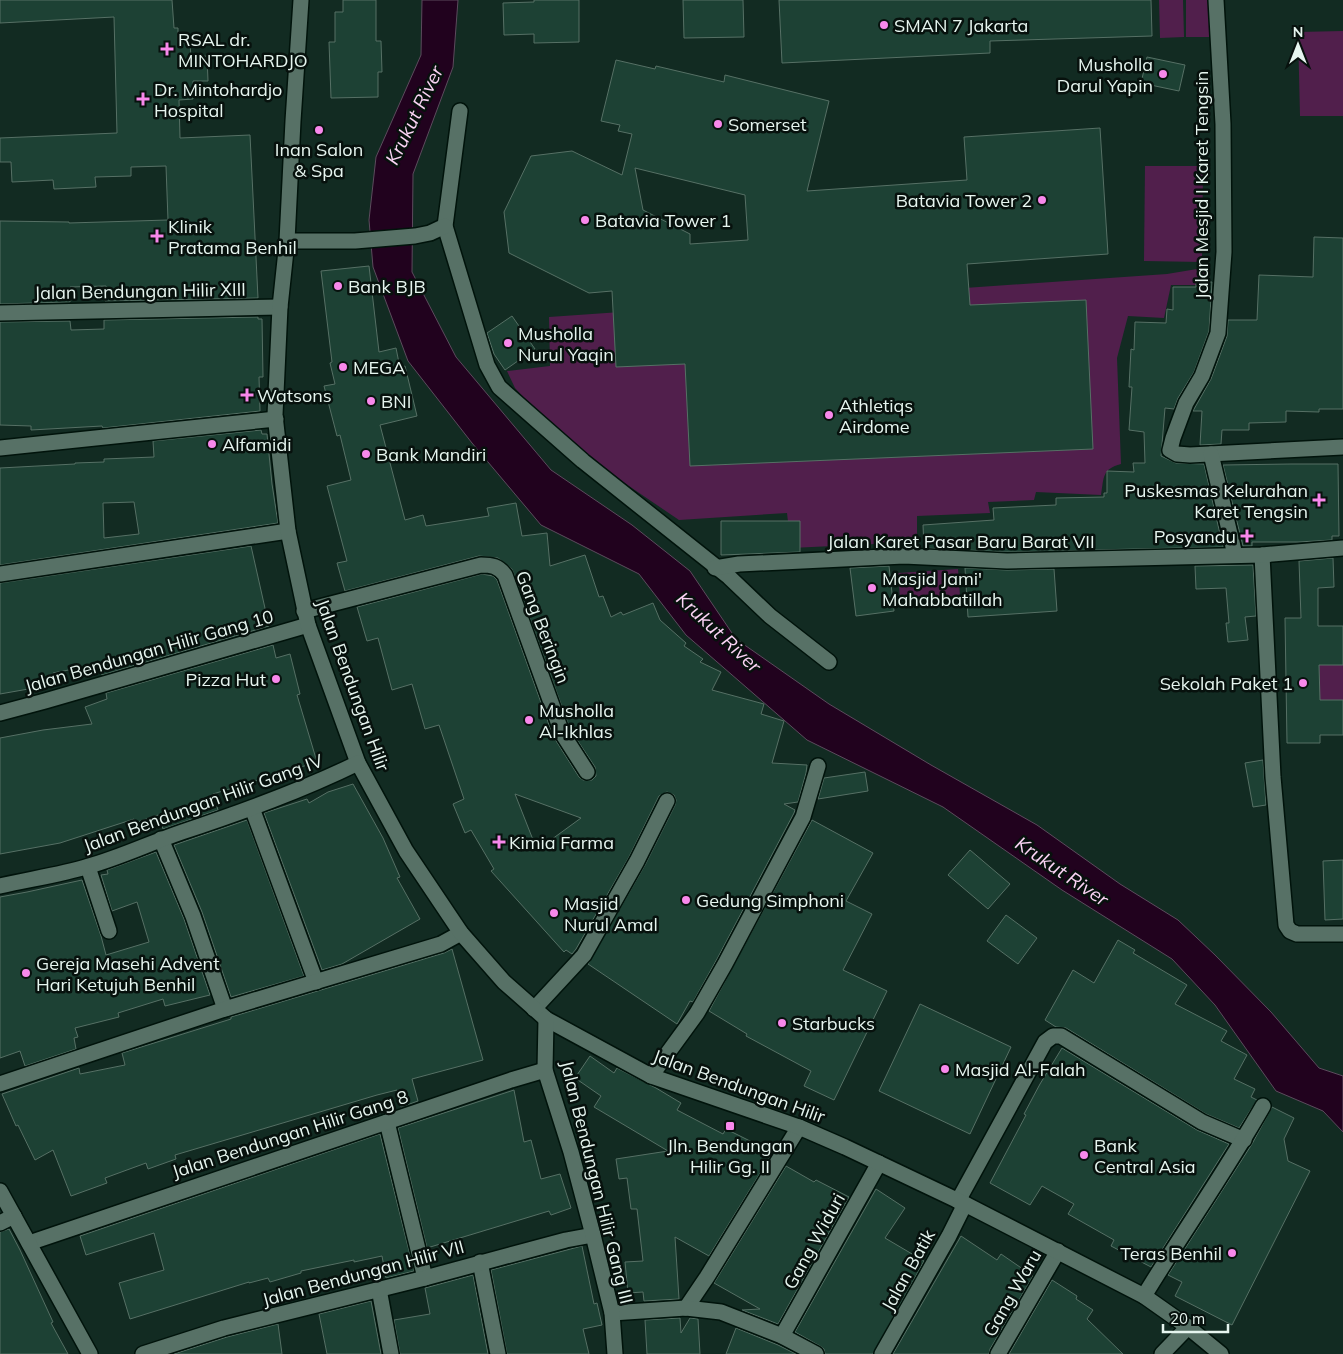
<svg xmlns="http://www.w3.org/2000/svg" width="1343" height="1354" viewBox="0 0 1343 1354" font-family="Mulish,sans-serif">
  <rect width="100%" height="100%" fill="#122b22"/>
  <!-- green -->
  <g fill="#511f4c">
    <path d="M1159 0H1183L1184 37 1160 38Z"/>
    <rect x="1186" y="0" width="23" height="37"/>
    <path d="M1343 31V116H1300L1298 32Z"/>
    <path d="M1145 166H1203L1202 262 1144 261Z"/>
    <path d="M1209 267 1204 285H1171L1164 318 1128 316 1117 358 1121 464C1102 469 1104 477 1101 495L1036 492 1034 500 988 502 990 513 917 516V542L791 548 787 513 679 520 564 442 515 388 507 371 550 366 549 317 1167 274Z"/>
    <path d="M958 569 960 596 900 599 898 573Z"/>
    <path d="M1319 665H1343V700H1320Z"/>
  </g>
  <!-- water -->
  <path fill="#21021e" stroke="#5c4b5d" d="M422 0H458L453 67 413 174 412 272 456 357 551 470 632 525 690 571 736 639 829 704 931 765 1037 825 1120 884 1178 920 1215 955 1271 1012 1319 1068 1343 1076V1132L1323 1111 1276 1091 1215 1005 1172 959 1062 890 943 807 807 740 686 635 639 574 541 525 472 443 408 361 373 267 369 220 376 157 421 55Z"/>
  <!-- building -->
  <g fill="#1d4134" stroke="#567065" fill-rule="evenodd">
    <path d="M0 0H172L174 28H178V43H190L191 57 207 56 208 81H193V99L179 100 180 138 250 135 258 298 105 301 106 286 70 287V302L0 304V221L69 222V223L168 220 166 166 131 167V176L95 177 96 187 54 189 53 180 12 182 11 162H0V138L117 133 114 17 0 23Z"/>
    <path d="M343 0H376V41H381L382 72H378V97L331 98 329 42H335V12H343Z"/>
    <path d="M534 0H579V42L534 43V34L504 35 503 3 534 2Z"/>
    <path d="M683 0H743L744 37 684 38Z"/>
    <path d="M779 0H1151L1152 36 990 41V53L782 63Z"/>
    <path d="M1147 57 1185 65 1179 91 1141 83Z"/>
    <path d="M616 60 655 69 656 66 724 82 725 75 829 101 807 191 967 180 964 137 1100 128 1108 254 967 264 970 305 1086 300 1093 449 690 466 685 364 616 367 612 291 589 293 509 253 504 212 531 156 572 151 622 175 632 134 618 131 620 125 601 121ZM635 168 745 195 748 240 690 244V234L643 210Z"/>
    <path d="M1314 237 1343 238V409H1319V412L1286 411V422L1249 423V430H1222L1221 444 1200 445 1202 411H1193L1211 379 1227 336 1228 320H1257L1259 275 1313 277Z"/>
    <path d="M369 266 379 352 396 348 400 368 405 366 417 416 380 425 405 520 423 515 426 526 489 516 487 508 516 503 522 536 547 533 550 566 585 555 599 597 603 596 611 617 621 612 623 615 653 603 660 620 686 643 684 646 703 659 700 662 721 672 712 690 764 704 761 714 784 721 772 763 807 765 806 773 798 802 784 804 795 810 794 813 717 959 693 1002 690 1001 677 1024 588 964 645 865 675 805 676 800 674 795 667 792 659 796 629 857 576 949 572 954 566 950 564 952 491 871 494 869 471 830 465 833 453 804 464 799 439 725 425 729 412 684 392 690 378 638 367 641 357 607 482 574 493 576 497 580 553 736 579 777 583 780H592L596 776 595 767 570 729 512 569 498 558 479 556 345 591 337 563 347 561 327 486 351 480 340 435 337 436 324 386 335 384 330 363 332 362 321 271ZM515 794 581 818 537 850Z"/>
    <path d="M1196 282H1212L1209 331 1194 372 1178 398 1174 409 1165 408 1161 456 1176 463 1204 464 1223 547 1007 552 924 548 923 525 994 520 993 508 1056 505V498L1104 497V493H1107V471L1134 472 1133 463H1145L1144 432 1129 430 1132 387H1129L1131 349 1134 350 1135 322 1166 323 1167 309 1173 310V287H1196Z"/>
    <path d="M512 316 535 349 505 370 494 354 487 333Z"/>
    <path d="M258 317V319H262L263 377H259L260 411 103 428 102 426 31 430V426L0 425V322L70 321 71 330 104 329V320Z"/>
    <path d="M261 430 262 434H267L272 484 278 523 0 565V468L75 464V463L104 462V459L154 457 153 441ZM134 502 139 534 104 538 103 503Z"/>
    <path d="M1291 464H1338L1339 536H1332V540L1298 542H1252V546H1243L1223 465Z"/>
    <path d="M721 521H800V552L721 555Z"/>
    <path d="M251 546 269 626 102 675 100 664 53 673 54 679 33 685 34 688 0 694V583Z"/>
    <path d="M1333 558 1334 587 1318 588V626H1343V665H1319L1320 700H1343V735H1320V743H1287L1285 618H1301L1299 561Z"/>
    <path d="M1253 565 1256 616 1245 617 1248 640 1228 642 1226 623H1229L1226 588 1196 589 1195 566Z"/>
    <path d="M889 566 894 611 856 616 850 568Z"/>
    <path d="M965 568 1007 570 1054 569 1057 611 968 617Z"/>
    <path d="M273 645 276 658 290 654 300 694 297 695 317 762 213 794 218 810 163 829 158 815 135 823 134 819 60 843 0 854V738L43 730 92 724 85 707 107 699 106 693Z"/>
    <path d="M1263 760 1266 805 1253 807 1245 763Z"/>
    <path d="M865 772 868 791 818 799 824 778Z"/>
    <path d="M353 784 383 838 400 877 397 878 420 919 342 964 322 970 264 813 307 799 309 803 328 792Z"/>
    <path d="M247 820 304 976 231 997 202 912 174 845Z"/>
    <path d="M812 820 873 853 846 901 872 914 843 970 887 991 834 1100 804 1086 811 1071 746 1036 747 1034 709 1011Z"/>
    <path d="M970 850 1010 884 988 909 948 875Z"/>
    <path d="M156 852 184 919 210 995 165 1006 163 999 118 1013 119 1017 75 1028 78 1037 74 1038 76 1049 25 1066 20 1051 0 1058V897L27 892 82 880 101 936 106 955 149 942 137 902 112 911 101 875 108 874 107 870Z"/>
    <path d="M1343 860V919L1325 920 1323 861Z"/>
    <path d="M1006 915 1037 938 1018 964 987 941Z"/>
    <path d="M1118 940 1135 950 1133 953 1187 985 1175 1004 1227 1031 1221 1041 1247 1055 1234 1079 1255 1089 1251 1097 1257 1100 1239 1128 1206 1114 1066 1028 1056 1027 1045 1020 1073 970 1094 983Z"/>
    <path d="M452 949 483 1060 412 1079 418 1101 401 1107 397 1090 377 1095 175 1155 176 1159 148 1169 146 1163 105 1178 107 1183 71 1196 53 1150 35 1160 18 1125 16 1126 2 1094 79 1068 80 1074 125 1065 122 1053 231 1019V1017L444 953Z"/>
    <path d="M920 1004 1011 1047 970 1134 879 1091Z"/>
    <path d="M1062 1048 1197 1130 1229 1144 1151 1267 1111 1246 1114 1240 1068 1214 1074 1204 1042 1186 1030 1205 990 1183 1026 1115 1024 1114 1040 1084Z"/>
    <path d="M590 1056 614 1073 617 1068 656 1088 681 1103 677 1110 723 1134 726 1129 764 1148 762 1152 770 1157 709 1256 675 1237 679 1299 644 1301 643 1292 628 1293 625 1262 643 1261 637 1209H631L627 1178 619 1179 616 1159 668 1151 594 1107 601 1096 575 1078Z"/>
    <path d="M514 1090 524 1142 531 1140 541 1179 560 1174 571 1208 551 1215 549 1211 427 1248 398 1128Z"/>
    <path d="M1272 1107 1294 1118 1284 1139 1288 1161 1310 1171 1232 1325 1175 1296 1182 1282 1168 1275 1252 1144Z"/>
    <path d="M380 1134 414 1271 386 1278 382 1256 354 1262V1260L301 1271V1273L270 1282 268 1278 249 1283V1282L130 1319 119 1283 164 1270 154 1233 86 1255 80 1236Z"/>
    <path d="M786 1166 814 1182 816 1180 849 1197 778 1324 742 1310 760 1309 714 1283Z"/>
    <path d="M876 1189 905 1208 885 1238 924 1261 873 1354H825L824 1349 820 1346 795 1332Z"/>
    <path d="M9 1229 20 1250 53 1322 51 1323 68 1354H0V1232Z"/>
    <path d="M961 1236 997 1260 1001 1254 1033 1276 990 1349 989 1354H893Z"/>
    <path d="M582 1246 594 1304 597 1303 602 1325 583 1329 589 1354H507L491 1270Z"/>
    <path d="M473 1275 488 1354H400L394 1320 430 1314 425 1288Z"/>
    <path d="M1052 1280 1077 1296 1076 1299 1093 1310 1087 1319 1123 1354H1009Z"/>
    <path d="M371 1301 381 1354H327L319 1314Z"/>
    <path d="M680 1318 681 1333 690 1318 698 1319 700 1354H647L645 1320Z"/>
    <path d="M278 1324 282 1354H174L227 1337Z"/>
    <path d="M736 1328 778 1345 796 1354H726Z"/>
  </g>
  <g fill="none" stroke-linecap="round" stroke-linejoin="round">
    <defs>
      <g id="minor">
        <path d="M1216 0 1223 124 1224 252 1218 333 1202 376 1186 403 1173 438 1170 450 1177 454 1190 455 1343 447"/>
        <path d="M460 111 445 226 487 365 499 387 583 461 729 577 770 616 829 662"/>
        <path d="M287 241H355L415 236 430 233 445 226"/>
        <path d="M0 313 280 307"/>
        <path d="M0 448 276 419"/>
        <path d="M1211 454 1235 555"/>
        <path d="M1262 555 1273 777 1286 925 1290 931 1297 934H1343"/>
        <path d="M715 568 739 564 904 556 1007 561 1262 555 1343 548"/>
        <path d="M0 574 288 531"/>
        <path d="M304 611 481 565C492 565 498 566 505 575L562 733 587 772"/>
        <path d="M0 713 45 701 308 625"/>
        <path d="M252 808 316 982"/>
        <path d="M161 839 193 916 225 1009"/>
        <path d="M88 867 109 931"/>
        <path d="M534 1009 584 955 637 861 667 801"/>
        <path d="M651 1076 697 1013 725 964 803 817 818 766"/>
        <path d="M0 1084 225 1009 441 944 461 933"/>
        <path d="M387 1122 425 1278"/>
        <path d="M958 1201 1045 1042 1053 1036H1061L1202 1122 1244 1140"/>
        <path d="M0 1223 14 1216"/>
        <path d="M29 1243 511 1080 545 1070"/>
        <path d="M480 1262 498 1354"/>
        <path d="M379 1289 391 1354"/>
        <path d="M1144 1296C1183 1232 1226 1171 1263 1106"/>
        <path d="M686 1308 707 1277 799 1127"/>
        <path d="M612 1313 686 1308 721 1312 782 1336 816 1354"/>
        <path d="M782 1336 879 1163"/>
        <path d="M143 1354 224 1328 425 1278 566 1240 593 1235"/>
        <path d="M882 1354 949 1236 965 1204"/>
        <path d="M998 1354 1058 1251"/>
        <path d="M1162 1354 1188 1327"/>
      </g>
      <g id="tertiary">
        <path d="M301 0 293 121 287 241 280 307 275 415 288 531 308 625 358 763 406 851 461 933 504 982 546 1019 651 1076 799 1127 845 1147 965 1204 1144 1296 1188 1327 1221 1354"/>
        <path d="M0 886C30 879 60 875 89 866 121 857 150 843 182 832 242 812 301 791 358 763"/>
        <path d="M546 1019 545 1070 571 1152 593 1235 612 1313 615 1354"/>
        <path d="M0 1191 90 1354"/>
      </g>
    </defs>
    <!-- minor casing -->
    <use href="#minor" stroke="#00130b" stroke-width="18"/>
    <!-- tertiary casing -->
    <use href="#tertiary" stroke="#00130b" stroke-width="18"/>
    <!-- minor -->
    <use href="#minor" stroke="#577166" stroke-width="15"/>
    <!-- tertiary -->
    <use href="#tertiary" stroke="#577166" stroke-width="15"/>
  </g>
  <!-- markers -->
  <g fill="#f888eb" stroke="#07110d" stroke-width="2">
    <circle cx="884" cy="25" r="5"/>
    <path d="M164.5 41.5h5v5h5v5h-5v5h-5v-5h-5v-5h5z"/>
    <circle cx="1163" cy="74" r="5"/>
    <path d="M140.5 91.5h5v5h5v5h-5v5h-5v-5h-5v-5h5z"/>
    <circle cx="718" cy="124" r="5"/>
    <circle cx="319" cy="130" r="5"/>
    <circle cx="1042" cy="200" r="5"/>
    <circle cx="585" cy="220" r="5"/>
    <path d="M154.5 228.5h5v5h5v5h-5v5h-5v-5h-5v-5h5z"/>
    <circle cx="338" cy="286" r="5"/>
    <circle cx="508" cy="343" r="5"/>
    <circle cx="343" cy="367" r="5"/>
    <path d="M244.5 387.5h5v5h5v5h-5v5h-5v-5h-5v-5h5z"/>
    <circle cx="371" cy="401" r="5"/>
    <circle cx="829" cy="415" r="5"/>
    <circle cx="212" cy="444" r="5"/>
    <circle cx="366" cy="454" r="5"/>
    <path d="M1316.5 492.5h5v5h5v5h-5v5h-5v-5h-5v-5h5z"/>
    <path d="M1244.5 528.5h5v5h5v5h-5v5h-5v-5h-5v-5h5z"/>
    <circle cx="872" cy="588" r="5"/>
    <circle cx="276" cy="679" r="5"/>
    <circle cx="1303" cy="683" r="5"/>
    <circle cx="529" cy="720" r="5"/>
    <path d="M496.5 834.5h5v5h5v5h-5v5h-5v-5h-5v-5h5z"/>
    <circle cx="686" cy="900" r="5"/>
    <circle cx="554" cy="913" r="5"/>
    <circle cx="26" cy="973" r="5"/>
    <circle cx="782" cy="1023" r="5"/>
    <circle cx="945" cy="1069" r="5"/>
    <rect x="725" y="1121" width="10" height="10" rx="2.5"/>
    <circle cx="1084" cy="1155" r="5"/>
    <circle cx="1232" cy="1253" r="5"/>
  </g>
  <g text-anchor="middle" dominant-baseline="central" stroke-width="5" stroke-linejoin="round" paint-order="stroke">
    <!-- poi labels -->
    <g font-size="18" fill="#e6f5ef" stroke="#07110d" text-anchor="start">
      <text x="894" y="25">SMAN 7 Jakarta</text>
      <text x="178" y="39">RSAL dr.<tspan x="178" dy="21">MINTOHARDJO</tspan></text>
      <text x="1153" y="64" text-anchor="end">Musholla<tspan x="1153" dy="21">Darul Yapin</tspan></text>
      <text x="154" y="89">Dr. Mintohardjo<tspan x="154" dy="21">Hospital</tspan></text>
      <text x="728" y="124">Somerset</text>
      <text x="319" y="149" text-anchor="middle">Inan Salon<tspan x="319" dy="21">&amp; Spa</tspan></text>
      <text x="1032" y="200" text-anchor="end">Batavia Tower 2</text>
      <text x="595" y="220">Batavia Tower 1</text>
      <text x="168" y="226">Klinik<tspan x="168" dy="21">Pratama Benhil</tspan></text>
      <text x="348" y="286">Bank BJB</text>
      <text x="518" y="333">Musholla<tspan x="518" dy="21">Nurul Yaqin</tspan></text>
      <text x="353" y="367">MEGA</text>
      <text x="257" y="395">Watsons</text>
      <text x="381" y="401">BNI</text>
      <text x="839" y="405">Athletiqs<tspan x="839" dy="21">Airdome</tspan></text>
      <text x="222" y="444">Alfamidi</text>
      <text x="376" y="454">Bank Mandiri</text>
      <text x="1308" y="490" text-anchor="end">Puskesmas Kelurahan<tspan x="1308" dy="21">Karet Tengsin</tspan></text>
      <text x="1236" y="536" text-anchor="end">Posyandu</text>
      <text x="882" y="578">Masjid Jami'<tspan x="882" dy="21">Mahabbatillah</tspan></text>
      <text x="266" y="679" text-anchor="end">Pizza Hut</text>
      <text x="1293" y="683" text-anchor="end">Sekolah Paket 1</text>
      <text x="539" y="710">Musholla<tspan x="539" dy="21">Al-Ikhlas</tspan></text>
      <text x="509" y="842">Kimia Farma</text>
      <text x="696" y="900">Gedung Simphoni</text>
      <text x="564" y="903">Masjid<tspan x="564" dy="21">Nurul Amal</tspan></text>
      <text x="36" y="963">Gereja Masehi Advent<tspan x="36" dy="21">Hari Ketujuh Benhil</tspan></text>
      <text x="792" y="1023">Starbucks</text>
      <text x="955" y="1069">Masjid Al-Falah</text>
      <text x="730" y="1145" text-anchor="middle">Jln. Bendungan<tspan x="730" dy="21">Hilir Gg. II</tspan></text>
      <text x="1094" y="1145">Bank<tspan x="1094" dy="21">Central Asia</tspan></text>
      <text x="1222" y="1253" text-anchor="end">Teras Benhil</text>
    </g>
    <!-- street labels -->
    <g font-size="18" fill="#e6f5ef" stroke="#07110d">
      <text transform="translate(1201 185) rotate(-90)">Jalan Mesjid I Karet Tengsin</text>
      <text transform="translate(140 291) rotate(-1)">Jalan Bendungan Hilir XIII</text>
      <text x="961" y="541">Jalan Karet Pasar Baru Barat VII</text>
      <text transform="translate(543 627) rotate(69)">Gang Beringin</text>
      <text transform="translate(149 651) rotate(-16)">Jalan Bendungan Hilir Gang 10</text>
      <text transform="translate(353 685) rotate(70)">Jalan Bendungan Hilir</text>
      <text transform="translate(203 803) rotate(-20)">Jalan Bendungan Hilir Gang IV</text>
      <text transform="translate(739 1086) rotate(20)">Jalan Bendungan Hilir</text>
      <text transform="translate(290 1134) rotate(-18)">Jalan Bendungan Hilir Gang 8</text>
      <text transform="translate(597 1182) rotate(76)">Jalan Bendungan Hilir Gang III</text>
      <text transform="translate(814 1241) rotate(-61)">Gang Widuri</text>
      <text transform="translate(908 1270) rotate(-61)">Jalan Batik</text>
      <text transform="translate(363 1273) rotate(-15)">Jalan Bendungan Hilir VII</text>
      <text transform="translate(1012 1293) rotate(-60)">Gang Waru</text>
    </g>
    <!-- water labels -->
    <g font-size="19" font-style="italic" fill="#fbd4f5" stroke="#07110d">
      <text transform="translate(414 115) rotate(-64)">Krukut River</text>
      <text transform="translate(719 632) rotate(43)">Krukut River</text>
      <text transform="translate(1062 871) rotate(34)">Krukut River</text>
    </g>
  </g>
  <!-- north arrow -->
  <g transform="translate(1298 45)" stroke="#07110d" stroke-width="4" paint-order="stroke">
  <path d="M0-4L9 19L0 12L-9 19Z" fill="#e6f5ef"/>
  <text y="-8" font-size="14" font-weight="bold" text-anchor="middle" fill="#e6f5ef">N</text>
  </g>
  <!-- scale -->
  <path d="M1163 1324v8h65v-8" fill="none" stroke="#e6f5ef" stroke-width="2.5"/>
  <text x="1170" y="1324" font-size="15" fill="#e6f5ef" stroke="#07110d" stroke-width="4" paint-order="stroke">20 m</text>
</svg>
